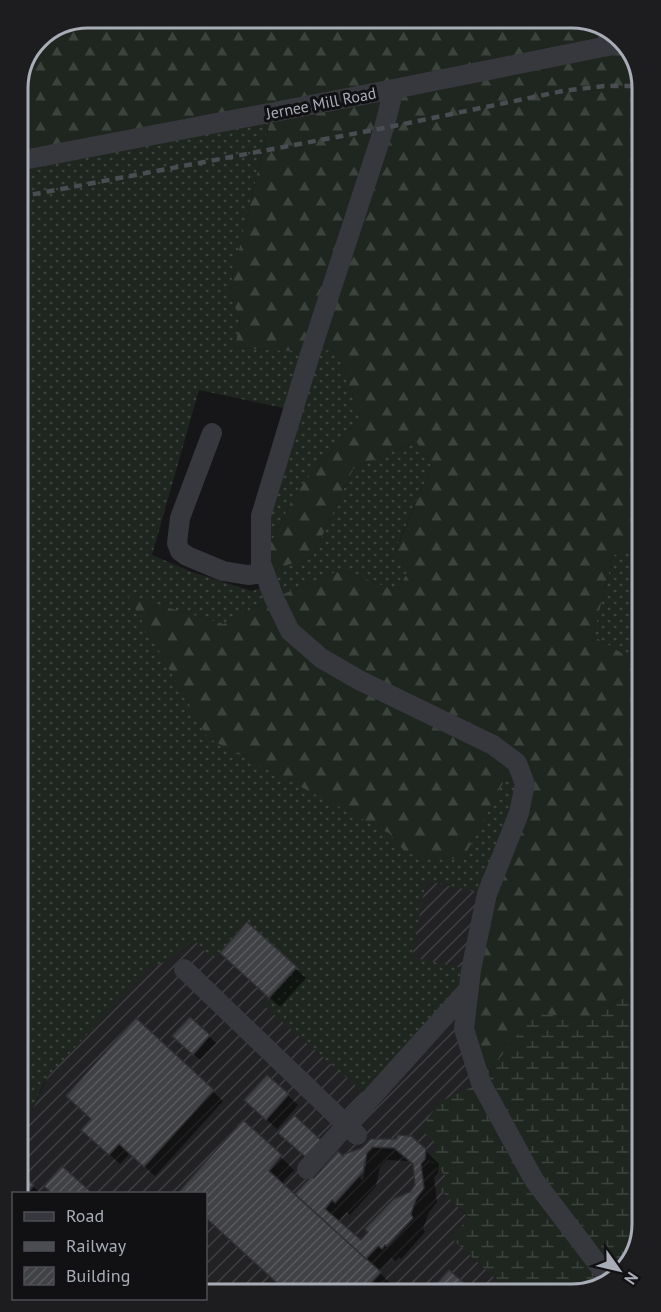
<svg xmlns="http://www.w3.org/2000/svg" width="661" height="1312" viewBox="0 0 661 1312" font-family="'PT Sans',sans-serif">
  <defs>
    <pattern id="industrial-furrows" width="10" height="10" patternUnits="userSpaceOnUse" patternTransform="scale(1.5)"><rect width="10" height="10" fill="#222225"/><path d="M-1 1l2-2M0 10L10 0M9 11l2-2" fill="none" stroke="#3f3f43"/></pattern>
    <pattern id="grass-dots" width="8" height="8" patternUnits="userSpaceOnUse" patternTransform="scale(1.5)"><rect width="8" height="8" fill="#1e261f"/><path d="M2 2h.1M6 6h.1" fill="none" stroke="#3c433d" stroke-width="1.8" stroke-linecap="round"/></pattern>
    <pattern id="forest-firs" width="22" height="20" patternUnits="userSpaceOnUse" patternTransform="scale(1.5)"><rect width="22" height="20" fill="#1e261f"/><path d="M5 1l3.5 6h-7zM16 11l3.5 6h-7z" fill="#3c433d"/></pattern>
    <pattern id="wetland-marsh" width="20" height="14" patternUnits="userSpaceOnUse" patternTransform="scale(1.5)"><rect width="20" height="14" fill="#1e261f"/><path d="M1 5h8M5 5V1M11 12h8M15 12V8" fill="none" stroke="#3c433d"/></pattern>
    <pattern id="building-hatch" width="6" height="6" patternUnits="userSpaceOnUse" patternTransform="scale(1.5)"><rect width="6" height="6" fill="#404145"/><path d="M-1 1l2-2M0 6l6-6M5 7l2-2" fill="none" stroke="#595a5e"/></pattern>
  </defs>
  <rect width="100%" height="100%" fill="#161618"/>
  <!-- industrial -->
  <path fill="url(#industrial-furrows)" d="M496 869 481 1083 438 1146 446 1176 439 1188 469 1218 452 1238 508 1290 206 1293V1194L23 1193V1131L115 925Z"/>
  <!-- grass -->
  <g fill="url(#grass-dots)">
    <path d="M272 112 229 291 240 320 235 348 292 351 337 350 360 417 296 492 261 563V516L293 410 199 390 152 555 192 572 252 591 269 585 265 573 313 556 353 469 416 441 432 465 395 551 409 570 397 591 341 570 274 598 224 624 129 597 389 833 406 853 463 858 505 779 525 784 487 894 426 881 412 957 471 970 468 990 371 1099 263 1005 297 967 248 923 213 960 194 940 167 961 148 968 45 1080 23 1131 18 161Z"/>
    <path d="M640 538V664L593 636 613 556Z"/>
  </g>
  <!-- forest -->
  <path fill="url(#forest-firs)" d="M89 18H577L615 32 638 62 640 538 613 556 593 636 640 664 642 976 595 1020 534 1013 481 1083 464 1029 471 970 525 784 505 779 463 859 428 858 406 853 389 833 208 738 128 596 224 624 274 598 341 570 397 591 409 570 395 552 432 465 416 441 353 469 313 556 265 573 261 563 296 492 360 417 337 350 292 351 235 348 240 320 229 291 272 113 18 161V85L39 39Z"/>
  <!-- wetland -->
  <path fill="url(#wetland-marsh)" d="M642 976 643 1223 631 1263 599 1289 508 1290 451 1238 469 1217 438 1188 446 1176 429 1160 438 1146 421 1129 439 1102 481 1083 534 1013 595 1020Z"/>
  <!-- shadow -->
  <g fill="#0007" fill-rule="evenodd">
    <path d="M248 925 306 978 280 1007 232 963Z"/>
    <path d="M190 1019 216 1043 200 1060 181 1043Z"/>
    <path d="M136 1020 223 1101 155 1176 130 1153 120 1164 93 1140V1119Z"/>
    <path d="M268 1077 298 1105 277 1129 256 1110Z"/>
    <path d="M244 1122 294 1170 281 1184 295 1196 312 1178 314 1180 343 1158 362 1149 371 1140 425 1150 439 1164 438 1173 434 1178 437 1202 429 1212 423 1229 425 1232 401 1259 399 1257 396 1261 392 1258 379 1272 393 1286 389 1291 288 1292 206 1217V1194L180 1192ZM387 1160 409 1161 414 1165 417 1186 411 1194 361 1242 338 1222 347 1212 350 1215 376 1186 380 1167ZM363 1164H366L363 1180 360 1179Z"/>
    <path d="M28 1181 40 1193 39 1194H23V1187Z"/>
  </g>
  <!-- building -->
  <g fill="url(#building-hatch)" stroke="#303034" stroke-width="1.5" fill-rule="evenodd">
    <path d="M247 922 297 967 269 998 220 953Z"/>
    <path d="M190 1017 210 1035 193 1055 172 1036Z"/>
    <path d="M136 1018 214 1090 144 1167 119 1144 109 1155 81 1130 91 1119 66 1096Z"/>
    <path d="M267 1075 289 1094 266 1120 244 1100Z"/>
    <path d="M294 1115 323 1142 308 1159 278 1133Z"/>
    <path d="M243 1120 282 1155 269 1171 381 1272 364 1291 287 1292 206 1218V1194L178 1193Z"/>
    <path d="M398 1135 411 1136 426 1149 425 1159 421 1164 424 1188 416 1199 411 1214 413 1218 387 1246 385 1245 382 1249 378 1246 366 1259 295 1194 312 1176 314 1178 338 1151 343 1156 344 1154 362 1148 371 1139H396ZM373 1147 394 1148 413 1164 415 1185 410 1192 394 1199 365 1229 368 1232 361 1240 325 1209 332 1200 335 1203 363 1172 367 1153Z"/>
    <path d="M62 1166 92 1193V1194H52L44 1186Z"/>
    <path d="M28 1179 34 1185 27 1194H23V1185Z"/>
    <path d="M449 1270 472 1290H431Z"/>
  </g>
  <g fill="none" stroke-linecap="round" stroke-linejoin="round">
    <!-- minor -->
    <g stroke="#37383d" stroke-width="20">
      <path d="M394 89 384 128 311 351 261 516V563L274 598 290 631 321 658 359 680 493 745 517 763 525 784 519 813 487 894 471 970 464 1029 481 1083 534 1180 610 1280"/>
      <path d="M18 161 394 89 623 43"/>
      <path d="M212 433 180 518 177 543 180 551 187 556 223 571 248 575 265 573"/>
      <path d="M184 969 357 1135"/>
      <path d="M307 1169 468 990"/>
    </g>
    <!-- rail -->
    <path stroke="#4a4c52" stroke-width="4.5" stroke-dasharray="8 6" stroke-linecap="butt" d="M19 197 384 128 563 91 604 86H638"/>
  </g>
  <g text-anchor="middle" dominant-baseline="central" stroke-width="6" stroke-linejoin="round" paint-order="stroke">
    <!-- street labels -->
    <g font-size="16" fill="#a8adb8" stroke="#111113">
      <text transform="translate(321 103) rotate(-11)">Jernee Mill Road</text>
    </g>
  </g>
  <!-- crop -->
  <path d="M0 0H661V1312H0ZM88 28H572A60 60 0 0 1 632 88V1224A60 60 0 0 1 572 1284H88A60 60 0 0 1 28 1224V88A60 60 0 0 1 88 28Z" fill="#1d1d20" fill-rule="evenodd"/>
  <path fill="none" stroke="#a8adb8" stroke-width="3" d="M88 28H572A60 60 0 0 1 632 88V1224A60 60 0 0 1 572 1284H88A60 60 0 0 1 28 1224V88A60 60 0 0 1 88 28Z"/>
  <!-- legend -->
  <rect x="12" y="1192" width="195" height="108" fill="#111113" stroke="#4d4f55" stroke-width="1.5"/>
  <rect x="24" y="1212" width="30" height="9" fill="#37383d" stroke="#4d4f55" stroke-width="1.5"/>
  <text x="66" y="1222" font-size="18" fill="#a8adb8">Road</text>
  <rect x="24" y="1242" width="30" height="9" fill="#4a4c52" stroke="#4d4f55" stroke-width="1.5"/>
  <text x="66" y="1252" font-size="18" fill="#a8adb8">Railway</text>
  <rect x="24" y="1267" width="30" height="18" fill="url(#building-hatch)" stroke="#4d4f55" stroke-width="1.5"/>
  <text x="66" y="1282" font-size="18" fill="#a8adb8">Building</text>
  <!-- north arrow -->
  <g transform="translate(619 1270) rotate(124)" stroke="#111113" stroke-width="4.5" paint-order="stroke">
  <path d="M0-4.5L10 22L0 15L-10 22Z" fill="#a8adb8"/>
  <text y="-9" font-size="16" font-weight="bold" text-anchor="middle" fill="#a8adb8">N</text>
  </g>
</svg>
